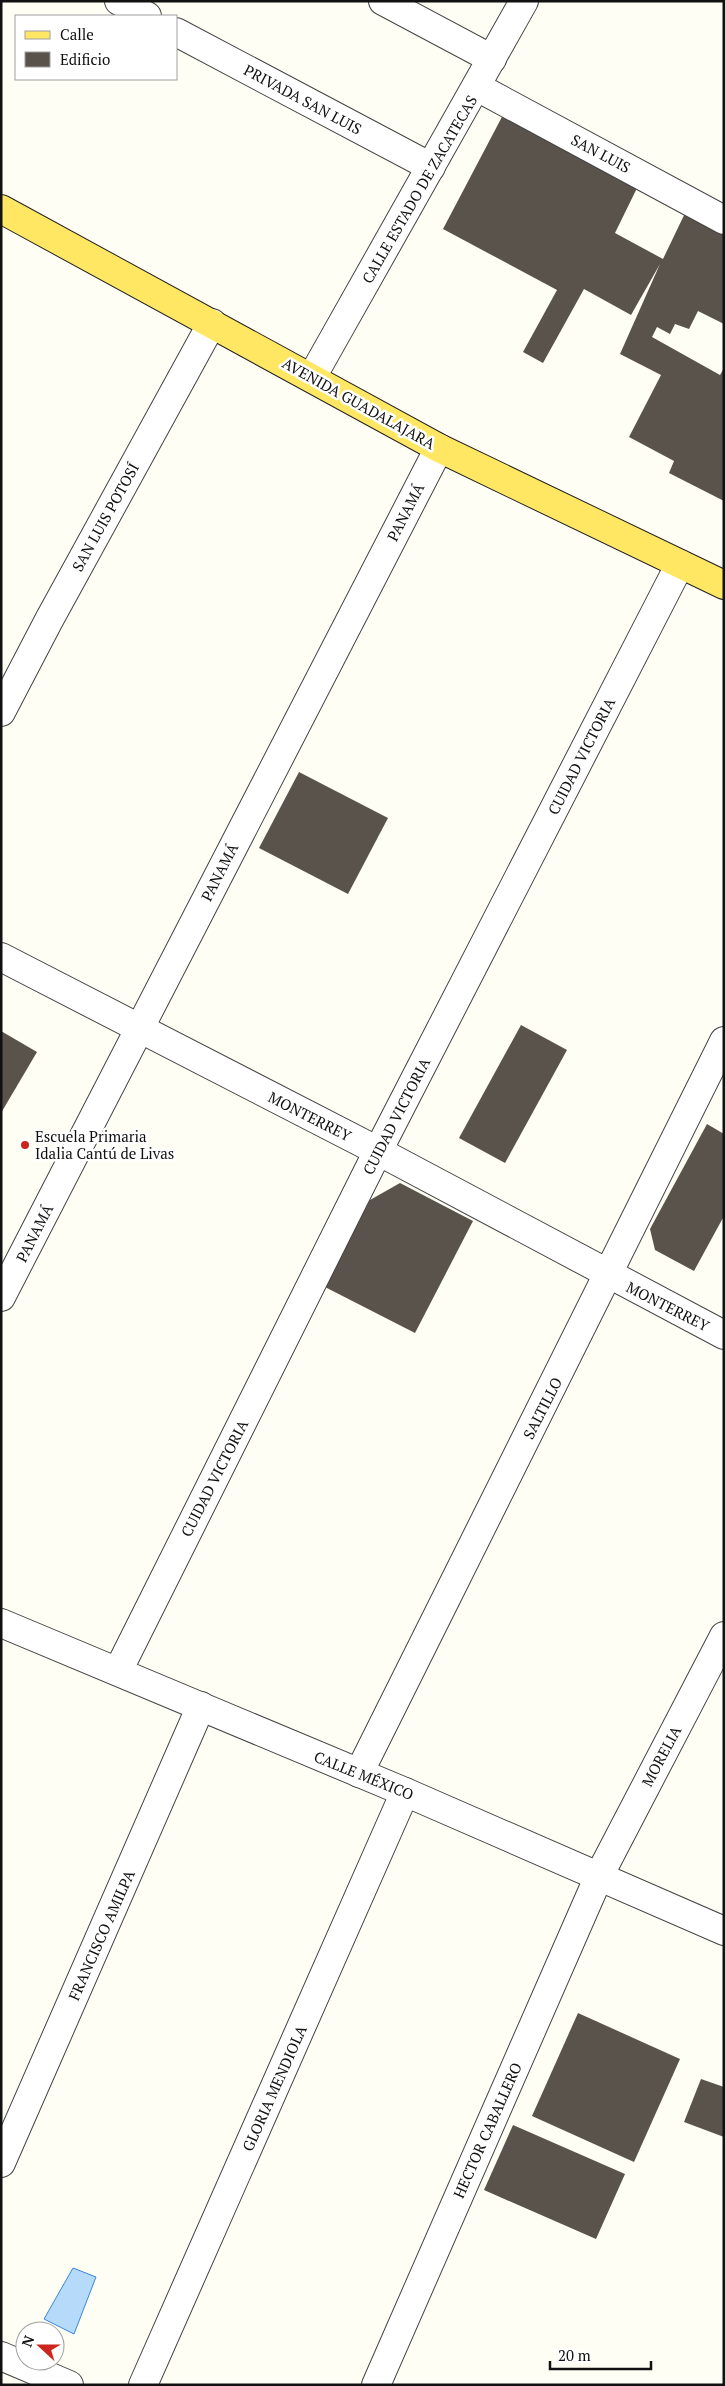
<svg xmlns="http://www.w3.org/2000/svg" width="725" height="2386" viewBox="0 0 725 2386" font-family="'PT Serif',serif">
  <rect width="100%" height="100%" fill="#fffef4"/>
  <!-- water -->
  <path fill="#b5dafa" stroke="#3688d7" d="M73 2268 96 2277 74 2334 44 2319Z"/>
  <!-- building -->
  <g fill="#5a534c">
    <path d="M504 113 639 184 615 233 663 259 687 209 724 230V324L698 311 689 329 675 324 670 334 657 327 652 337 720 375 724 368V501L669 473 674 461 629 437 661 375 620 354 660 264 631 315 584 289 543 363 523 352 557 290 443 229Z"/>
    <path d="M299 772 388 818 348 894 259 848Z"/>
    <path d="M521 1025 567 1050 505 1163 459 1138Z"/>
    <path d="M1 1031 37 1052 1 1113Z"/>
    <path d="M707 1124 724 1134V1216L694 1271 655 1250 650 1229Z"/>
    <path d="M400 1183 473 1221 415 1333 323 1286 370 1200Z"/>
    <path d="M578 2013 680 2059 634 2162 532 2116Z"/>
    <path d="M701 2079 724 2087V2137L684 2122Z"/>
    <path d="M513 2125 625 2174 596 2239 484 2190Z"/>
  </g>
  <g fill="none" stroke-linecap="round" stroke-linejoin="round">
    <defs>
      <g id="minor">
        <path d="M119 1 147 16"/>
        <path d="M383 1 492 59"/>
        <path d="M176 32 431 167"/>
        <path d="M477 87 724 220"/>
        <path d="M312 377 524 1"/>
        <path d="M1 712 49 620 212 323"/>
        <path d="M1 957 378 1151 724 1335"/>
        <path d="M1 1297 439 448"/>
        <path d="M1 1623 405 1792 724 1931"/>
        <path d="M118 1671 378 1151 680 564"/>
        <path d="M359 1773 724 1041"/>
        <path d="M1 2163 201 1706"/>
        <path d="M1 2356 69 2385"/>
        <path d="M143 2385 405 1792"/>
        <path d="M376 2385 599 1876 724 1636"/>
      </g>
      <path id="major" d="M1 209 439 448 724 585"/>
    </defs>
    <!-- minor casing -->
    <use href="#minor" stroke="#444" stroke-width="30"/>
    <!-- major casing -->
    <use href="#major" stroke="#222" stroke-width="30"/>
    <!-- minor -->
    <use href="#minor" stroke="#fff" stroke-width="28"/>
    <!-- major -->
    <use href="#major" stroke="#ffe764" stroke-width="28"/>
  </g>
  <!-- markers -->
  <circle fill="#cc251d" stroke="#fff" stroke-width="2" cx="25" cy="1145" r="5"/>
  <g text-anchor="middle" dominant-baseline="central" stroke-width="5" stroke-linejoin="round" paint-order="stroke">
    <!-- street labels -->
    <g font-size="15" fill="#111" stroke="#fff">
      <text transform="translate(303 99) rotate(28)">PRIVADA SAN LUIS</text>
      <text transform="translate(601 153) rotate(28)">SAN LUIS</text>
      <text transform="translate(419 189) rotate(-60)">CALLE ESTADO DE ZACATECAS</text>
      <text transform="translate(359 403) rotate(29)">AVENIDA GUADALAJARA</text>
      <text transform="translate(405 512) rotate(-63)">PANAMÁ</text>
      <text transform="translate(105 517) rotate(-61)">SAN LUIS POTOSÍ</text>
      <text transform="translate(581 756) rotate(-63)">CUIDAD VICTORIA</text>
      <text transform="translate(219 872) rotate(-63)">PANAMÁ</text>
      <text transform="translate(310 1116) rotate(27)">MONTERREY</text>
      <text transform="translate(396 1116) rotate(-63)">CUIDAD VICTORIA</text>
      <text transform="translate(34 1233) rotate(-63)">PANAMÁ</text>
      <text transform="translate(668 1306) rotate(27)">MONTERREY</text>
      <text transform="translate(542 1408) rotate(-63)">SALTILLO</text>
      <text transform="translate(214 1478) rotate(-63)">CUIDAD VICTORIA</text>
      <text transform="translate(661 1756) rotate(-62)">MORELIA</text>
      <text transform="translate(364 1775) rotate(22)">CALLE MÉXICO</text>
      <text transform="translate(101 1935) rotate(-66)">FRANCISCO AMILPA</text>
      <text transform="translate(274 2088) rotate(-66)">GLORIA MENDIOLA</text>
      <text transform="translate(487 2130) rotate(-66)">HECTOR CABALLERO</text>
    </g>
    <!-- poi labels -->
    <g font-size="15" fill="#111" stroke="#fff" text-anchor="start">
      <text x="35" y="1136">Escuela Primaria<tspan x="35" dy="17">Idalia Cantú de Livas</tspan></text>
    </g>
  </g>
  <!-- border -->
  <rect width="725" height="2386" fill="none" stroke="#111111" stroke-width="5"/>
  <!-- legend -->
  <rect x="15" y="15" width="162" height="65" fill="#ffffff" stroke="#a0a0a0"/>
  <rect x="25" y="31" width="25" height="8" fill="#ffe764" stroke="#a0a0a0"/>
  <text x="60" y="40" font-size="15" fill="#111111">Calle</text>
  <rect x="25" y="52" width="25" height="15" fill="#5a534c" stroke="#a0a0a0"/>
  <text x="60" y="65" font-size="15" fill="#111111">Edificio</text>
  <!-- north arrow -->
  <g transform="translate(40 2346) rotate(291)"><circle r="24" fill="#ffffff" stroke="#a0a0a0"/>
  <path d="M0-4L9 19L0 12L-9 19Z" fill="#cc251d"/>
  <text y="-8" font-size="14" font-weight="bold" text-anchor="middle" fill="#111111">N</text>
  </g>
  <!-- scale -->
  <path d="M550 2361v8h101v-8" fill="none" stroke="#111111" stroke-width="2.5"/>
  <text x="558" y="2361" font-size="15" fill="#111111" stroke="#ffffff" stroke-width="4" paint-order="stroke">20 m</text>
</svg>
